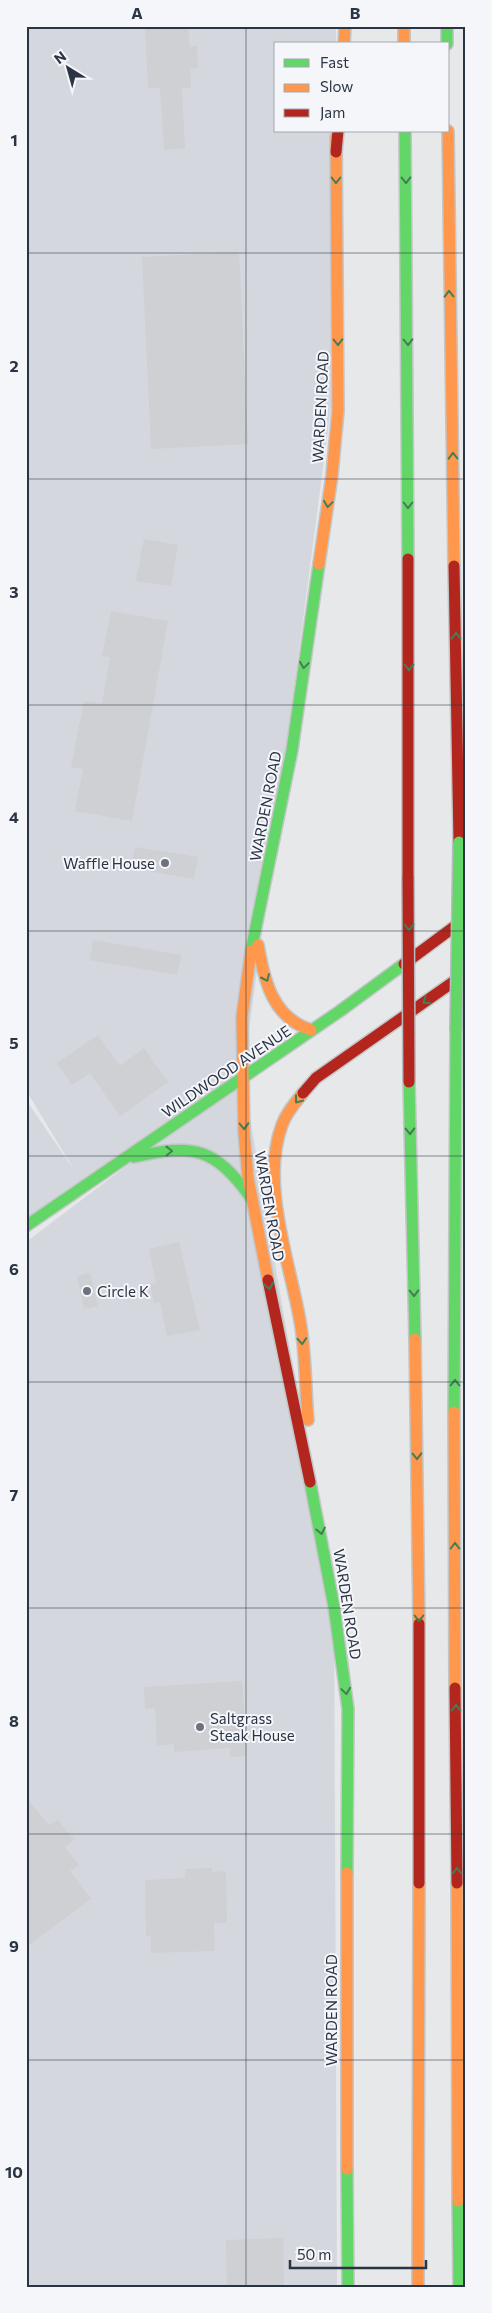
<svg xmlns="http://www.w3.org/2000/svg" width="492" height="2313" viewBox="0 0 492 2313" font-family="Commissioner,sans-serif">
  <rect width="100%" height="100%" fill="#e6e8ea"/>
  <!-- built -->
  <path fill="#d4d7dd" d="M26 26H336V44H276V131H337L339 346 243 1077 334 1607 337 2287H26V1242L232 1086 26 1226V1100L76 1173 26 1090Z"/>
  <!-- building -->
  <g fill="#ced0d3">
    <path d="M188 26 190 47 197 46 198 68 190 69 191 88H182L185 148 164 150 160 88H148L145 28Z"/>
    <path d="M239 252 248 444 151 449 142 257Z"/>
    <path d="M144 539 178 545 171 586 136 581Z"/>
    <path d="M111 611 168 621 132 821 75 811 83 769 71 767 84 701 102 704 110 657 102 656Z"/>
    <path d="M135 847 198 857 194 879 131 868Z"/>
    <path d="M93 940 181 955 177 975 90 960Z"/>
    <path d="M98 1035 120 1066 144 1048 168 1082 120 1116 90 1073 72 1085 57 1063Z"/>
    <path d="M179 1242 200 1330 167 1336 160 1302 154 1304 150 1284 156 1283 149 1249Z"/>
    <path d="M90 1273 98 1306 84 1309 77 1276Z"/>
    <path d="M242 1681 247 1756 230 1757V1748L174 1752V1744L157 1746 155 1708 145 1709 144 1687Z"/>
    <path d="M26 1798 49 1825 58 1820 74 1840 65 1847 79 1865 70 1871 91 1899 26 1947Z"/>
    <path d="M212 1868V1872L226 1871 227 1923H214L215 1951 151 1953V1936H146L145 1880 185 1878V1869Z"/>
    <path d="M283 2238 284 2287H227L226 2240Z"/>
  </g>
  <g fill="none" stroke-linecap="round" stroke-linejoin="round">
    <defs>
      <g id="fast">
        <path d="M447 26V44"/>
        <path d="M405 131 408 559"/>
        <path d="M251 951 292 750 319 564"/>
        <path d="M409 1082 415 1339"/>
        <path d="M134 1157C194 1143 215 1148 251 1198"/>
        <path d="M26 1226 340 1011 404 964"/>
        <path d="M454 1412 456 1030"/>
        <path d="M310 1482 334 1607 348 1709 347 1873"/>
        <path d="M347 2169 348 2287"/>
        <path d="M458 2201 459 2287"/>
      </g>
      <g id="slow">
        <path d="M404 26V44"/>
        <path d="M344 44 345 26"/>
        <path d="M448 131 454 566"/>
        <path d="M319 564 332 475 338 411 336 137"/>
        <path d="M258 945C264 981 273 1018 311 1030"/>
        <path d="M251 951 242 1017 244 1133 248 1178 268 1280"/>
        <path d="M303 1093C295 1103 286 1113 282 1125 260 1183 290 1263 300 1321 306 1354 305 1387 308 1420"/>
        <path d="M415 1339 419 1624"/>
        <path d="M454 1412 455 1688"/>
        <path d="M347 1873V2169"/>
        <path d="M457 1883 458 2201"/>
        <path d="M418 2287 419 1883"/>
      </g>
      <g id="jam">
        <path d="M336 152 338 131"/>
        <path d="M408 559V878"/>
        <path d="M454 566 459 842"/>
        <path d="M404 964 466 918"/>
        <path d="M303 1093 316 1078 466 973"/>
        <path d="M268 1280 310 1482"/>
        <path d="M455 1688 457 1883"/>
        <path d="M419 1883V1624"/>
      </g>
    </defs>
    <!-- fast casing -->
    <use href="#fast" stroke="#c4c6c8" stroke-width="14"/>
    <!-- slow casing -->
    <use href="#slow" stroke="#c4c6c8" stroke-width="14"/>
    <!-- jam casing -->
    <use href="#jam" stroke="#c4c6c8" stroke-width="14"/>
    <!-- fast -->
    <use href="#fast" stroke="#63d668" stroke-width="11"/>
    <!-- slow -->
    <use href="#slow" stroke="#ff974d" stroke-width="11"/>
    <!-- jam -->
    <use href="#jam" stroke="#b3261e" stroke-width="11"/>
    <defs>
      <path id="fast-bridge" d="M456 1030 459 842"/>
      <path id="jam-bridge" d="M408 878 409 1082"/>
    </defs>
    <!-- fast-bridge casing -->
    <use href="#fast-bridge" stroke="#b8bbbf" stroke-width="14" stroke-linecap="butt"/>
    <!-- jam-bridge casing -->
    <use href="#jam-bridge" stroke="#b8bbbf" stroke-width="14" stroke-linecap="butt"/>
    <!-- fast-bridge -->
    <use href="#fast-bridge" stroke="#63d668" stroke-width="11"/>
    <!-- jam-bridge -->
    <use href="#jam-bridge" stroke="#b3261e" stroke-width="11"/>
  </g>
  <!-- one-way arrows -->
  <defs><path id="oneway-chevron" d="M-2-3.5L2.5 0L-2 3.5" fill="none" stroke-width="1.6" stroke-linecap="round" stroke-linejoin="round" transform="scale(1.25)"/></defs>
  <g stroke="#447d55">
    <use href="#oneway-chevron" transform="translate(336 180) rotate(90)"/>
    <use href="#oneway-chevron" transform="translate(406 180) rotate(89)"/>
    <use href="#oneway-chevron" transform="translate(449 294) rotate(-91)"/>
    <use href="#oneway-chevron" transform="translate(338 342) rotate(89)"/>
    <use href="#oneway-chevron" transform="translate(408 342) rotate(89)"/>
    <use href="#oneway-chevron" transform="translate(453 456) rotate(-91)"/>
    <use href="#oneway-chevron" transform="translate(328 504) rotate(98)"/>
    <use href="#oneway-chevron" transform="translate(408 505) rotate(90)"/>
    <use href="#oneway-chevron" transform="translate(456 636) rotate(-91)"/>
    <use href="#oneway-chevron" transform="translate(304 665) rotate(98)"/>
    <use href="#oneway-chevron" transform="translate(409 667) rotate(90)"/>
    <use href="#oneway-chevron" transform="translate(409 927) rotate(90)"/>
    <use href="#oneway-chevron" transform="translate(266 978) rotate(66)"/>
    <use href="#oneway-chevron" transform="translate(426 1001) rotate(145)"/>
    <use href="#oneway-chevron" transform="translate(298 1100) rotate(127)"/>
    <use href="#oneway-chevron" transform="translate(244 1126) rotate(89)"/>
    <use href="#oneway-chevron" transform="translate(410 1131) rotate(89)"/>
    <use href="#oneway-chevron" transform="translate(169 1151) rotate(-1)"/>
    <use href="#oneway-chevron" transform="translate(269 1286) rotate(79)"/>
    <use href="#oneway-chevron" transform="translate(414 1293) rotate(89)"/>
    <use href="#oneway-chevron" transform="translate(302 1341) rotate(86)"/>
    <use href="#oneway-chevron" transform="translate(455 1383) rotate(-90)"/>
    <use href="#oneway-chevron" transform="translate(417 1456) rotate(89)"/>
    <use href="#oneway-chevron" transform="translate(321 1531) rotate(78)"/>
    <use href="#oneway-chevron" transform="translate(455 1546) rotate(-90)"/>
    <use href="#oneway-chevron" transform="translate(419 1618) rotate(90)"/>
    <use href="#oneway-chevron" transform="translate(346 1691) rotate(82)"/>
    <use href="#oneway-chevron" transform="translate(456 1708) rotate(-90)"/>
    <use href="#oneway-chevron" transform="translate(457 1871) rotate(-90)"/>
  </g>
  <!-- grid -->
  <path fill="none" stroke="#2b3445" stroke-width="1" stroke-opacity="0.55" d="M246 26V2287M26 253H466M26 479H466M26 705H466M26 931H466M26 1156H466M26 1382H466M26 1608H466M26 1834H466M26 2060H466"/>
  <!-- markers -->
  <g fill="#6c737f" stroke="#f4f6f9" stroke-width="2">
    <circle cx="165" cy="863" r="5"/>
    <circle cx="87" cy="1291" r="5"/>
    <circle cx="200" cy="1727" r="5"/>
  </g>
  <g text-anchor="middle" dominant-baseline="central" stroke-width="4" stroke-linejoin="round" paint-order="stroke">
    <!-- street labels -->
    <g font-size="15" fill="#2b3445" stroke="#f4f6f9">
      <text transform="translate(320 407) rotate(-87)">WARDEN ROAD</text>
      <text transform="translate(265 806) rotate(-79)">WARDEN ROAD</text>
      <text transform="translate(226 1071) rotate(-34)">WILDWOOD AVENUE</text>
      <text transform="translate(270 1206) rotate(80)">WARDEN ROAD</text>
      <text transform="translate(348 1604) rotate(81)">WARDEN ROAD</text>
      <text transform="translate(331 2010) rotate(-90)">WARDEN ROAD</text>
    </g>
    <!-- poi labels -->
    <g font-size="15" fill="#2b3445" stroke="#f4f6f9" text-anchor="start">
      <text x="155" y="863" text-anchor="end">Waffle House</text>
      <text x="97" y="1291">Circle K</text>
      <text x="210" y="1718">Saltgrass<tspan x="210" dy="17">Steak House</tspan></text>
    </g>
  </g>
  <!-- border -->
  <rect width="492" height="2313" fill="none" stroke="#f4f6f9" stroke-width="55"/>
  <!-- legend -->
  <rect x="274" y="42" width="175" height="90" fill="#f4f6f9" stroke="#a4a8b1"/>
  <rect x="284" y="59" width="25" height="8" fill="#63d668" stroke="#a4a8b1"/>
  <text x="320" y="68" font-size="15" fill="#2b3445">Fast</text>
  <rect x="284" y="84" width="25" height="8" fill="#ff974d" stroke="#a4a8b1"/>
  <text x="320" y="92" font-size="15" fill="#2b3445">Slow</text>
  <rect x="284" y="109" width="25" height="8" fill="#b3261e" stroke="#a4a8b1"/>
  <text x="320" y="118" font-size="15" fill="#2b3445">Jam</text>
  <!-- north arrow -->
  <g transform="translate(68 68) rotate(323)" stroke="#f4f6f9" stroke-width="4" paint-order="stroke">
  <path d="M0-4L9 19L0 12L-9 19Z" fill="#2b3445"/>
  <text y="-8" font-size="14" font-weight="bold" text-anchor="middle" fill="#2b3445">N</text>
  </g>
  <!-- scale -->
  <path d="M290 2260v8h136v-8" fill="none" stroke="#2b3445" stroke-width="2.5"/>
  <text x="297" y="2260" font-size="15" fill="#2b3445" stroke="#f4f6f9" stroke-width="4" paint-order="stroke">50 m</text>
  <rect x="28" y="28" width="436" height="2258" fill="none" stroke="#2b3445" stroke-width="2"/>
  <g font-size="16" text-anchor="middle" font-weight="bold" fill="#2b3445">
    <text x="137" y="19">A</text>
    <text x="355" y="19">B</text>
    <text x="14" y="146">1</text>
    <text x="14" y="372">2</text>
    <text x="14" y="598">3</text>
    <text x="14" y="823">4</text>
    <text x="14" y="1049">5</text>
    <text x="14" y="1275">6</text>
    <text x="14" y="1501">7</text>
    <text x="14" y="1727">8</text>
    <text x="14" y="1952">9</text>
    <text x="14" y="2178">10</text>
  </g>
</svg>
